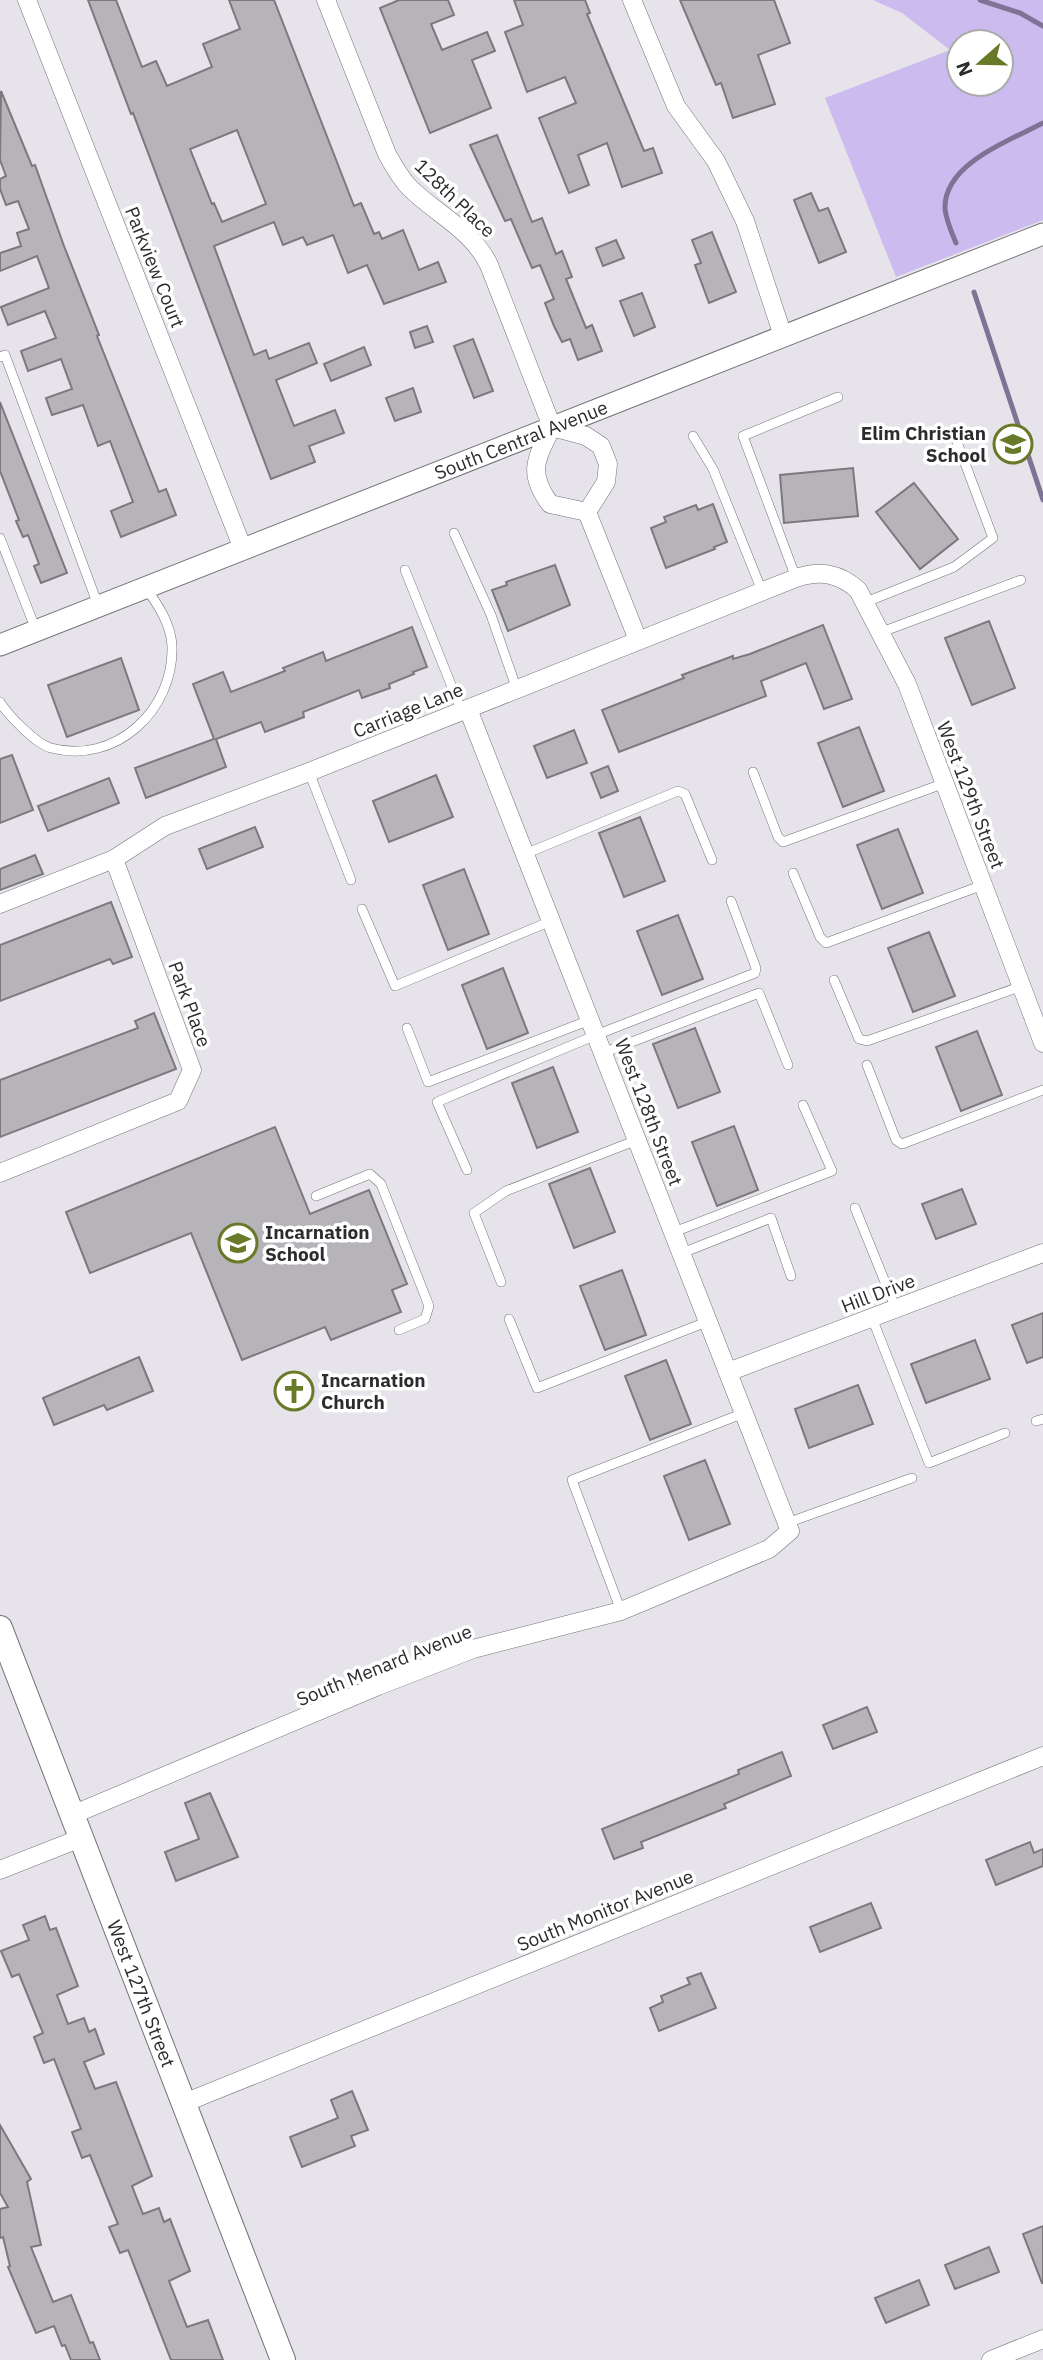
<svg xmlns="http://www.w3.org/2000/svg" width="1043" height="2360" viewBox="0 0 1043 2360" font-family="'IBM Plex Sans',sans-serif">
  <rect width="100%" height="100%" fill="#e6e4ea"/>
  <!-- green -->
  <path fill="#cbe" fill-rule="evenodd" d="M873 0H1043V220L896 277 825 98 950 50 902 13ZM959 42H1001V84H959Z"/>
  <g fill="none" stroke-linecap="round" stroke-linejoin="round">
    <!-- stream -->
    <g stroke="#7f7395" stroke-width="5">
      <path d="M980 0 1020 13 1043 26"/>
      <path d="M956 243C952 233 945 218 945 207 945 163 1011 140 1043 123"/>
      <path d="M974 292 1043 500"/>
    </g>
  </g>
  <!-- building -->
  <g fill="#b6b4b9" stroke="#7b797e" stroke-width="2" fill-rule="evenodd">
    <path d="M88 0H116L142 67 156 61 167 86 212 67 203 44 240 29 229 0H274L354 206 361 203 374 234 379 232 382 239 403 230 419 270 438 262 446 282 384 304 367 265 348 273 333 235 307 245 303 237 283 245 274 222 214 246 254 355 266 350 269 359 309 343 317 363 276 380 294 426 335 410 344 433 309 446 315 462 271 479 133 113 131 114ZM237 130 266 204 222 222 214 203 212 204 190 149Z"/>
    <path d="M399 0H448L454 15 431 24 442 50 487 32 495 51 472 60 491 108 430 133 380 8Z"/>
    <path d="M514 0H585L590 13 587 14 644 151 653 148 662 173 622 187 607 143 578 155 589 185 569 193 539 118 576 103 565 77 527 92 505 32 523 25Z"/>
    <path d="M680 0H774L790 43 758 55 775 104 733 118 721 83 716 85Z"/>
    <path d="M1 91 32 166 35 165 64 246 99 335 97 336 159 492 166 489 176 515 121 537 111 511 133 502 110 441 98 446 83 405 52 415 46 398 72 389 61 359 28 371 21 351 56 338 45 311 8 325 1 307 49 288 37 256 0 271V253L21 246 17 233 29 229 18 201 6 205 0 189V179L6 176 0 160Z"/>
    <path d="M497 135 532 222 542 218 556 254 562 251 572 277 566 279 586 328 592 325 602 351 578 360 570 339 562 342 554 326 545 303 554 299 540 265 532 268 511 219 505 221 470 145Z"/>
    <path d="M811 193 819 211 828 208 846 252 819 263 794 200Z"/>
    <path d="M712 232 736 292 709 303 695 265 701 263 692 240Z"/>
    <path d="M616 240 624 258 603 266 596 248Z"/>
    <path d="M642 293 655 327 634 336 620 301Z"/>
    <path d="M427 326 433 342 415 348 410 332Z"/>
    <path d="M473 339 493 391 474 398 454 346Z"/>
    <path d="M364 347 371 365 331 381 324 364Z"/>
    <path d="M413 388 421 412 395 421 386 398Z"/>
    <path d="M0 402 67 573 41 583 34 566 39 564 28 535 23 537 16 521 19 520 0 471Z"/>
    <path d="M853 468 858 516 784 523 780 475Z"/>
    <path d="M914 483 958 539 920 569 876 512Z"/>
    <path d="M713 504 727 542 714 547 715 549 666 568 651 528 666 522 664 517 696 505 698 510Z"/>
    <path d="M555 565 570 605 508 631 492 590 507 585 506 582Z"/>
    <path d="M989 621 1015 688 972 705 945 638Z"/>
    <path d="M823 625 852 699 824 709 806 663 761 681 766 696 619 752 602 710 684 678 682 675 733 656V659L750 654Z"/>
    <path d="M412 627 427 667 413 672 414 674 389 684 390 688 362 698 359 690 303 712 304 717 265 732 261 722 216 739 226 767 146 798 135 768 214 739 193 684 223 672 231 692 285 671 283 668 323 652 326 661Z"/>
    <path d="M121 658 139 710 67 737 48 685Z"/>
    <path d="M859 727 884 791 843 807 818 743Z"/>
    <path d="M574 730 587 763 547 778 534 746Z"/>
    <path d="M12 755 33 810 0 823V759Z"/>
    <path d="M608 766 618 791 601 798 591 773Z"/>
    <path d="M436 775 453 817 389 842 373 801Z"/>
    <path d="M109 778 119 803 48 831 38 806Z"/>
    <path d="M640 817 665 881 624 897 599 833Z"/>
    <path d="M255 827 263 847 207 869 199 849Z"/>
    <path d="M898 829 923 893 882 909 857 845Z"/>
    <path d="M35 855 43 874 0 890V869Z"/>
    <path d="M464 869 489 934 448 950 423 885Z"/>
    <path d="M111 902 132 957 113 964 110 959 0 1001V945Z"/>
    <path d="M678 915 703 979 662 995 637 931Z"/>
    <path d="M929 932 955 996 913 1012 888 948Z"/>
    <path d="M503 968 528 1033 487 1049 462 985Z"/>
    <path d="M154 1013 176 1069 0 1137V1080L138 1028 135 1021Z"/>
    <path d="M695 1028 720 1092 678 1108 653 1044Z"/>
    <path d="M977 1031 1002 1095 961 1111 936 1047Z"/>
    <path d="M553 1067 578 1132 537 1148 512 1083Z"/>
    <path d="M734 1126 758 1190 717 1206 692 1142Z"/>
    <path d="M275 1127 310 1214 369 1190 407 1284 392 1290 401 1312 331 1340 325 1327 242 1360 191 1233 90 1273 66 1212Z"/>
    <path d="M590 1168 615 1232 574 1248 549 1184Z"/>
    <path d="M962 1189 976 1224 936 1239 922 1204Z"/>
    <path d="M622 1270 646 1335 605 1350 580 1286Z"/>
    <path d="M1043 1313V1357L1027 1363 1012 1325Z"/>
    <path d="M975 1340 990 1379 926 1403 911 1364Z"/>
    <path d="M139 1357 153 1391 107 1410 104 1405 54 1425 43 1398Z"/>
    <path d="M666 1360 691 1424 650 1440 625 1376Z"/>
    <path d="M858 1385 873 1424 809 1448 795 1409Z"/>
    <path d="M705 1460 730 1524 689 1540 664 1476Z"/>
    <path d="M867 1707 877 1732 833 1749 823 1725Z"/>
    <path d="M782 1752 791 1776 724 1804 726 1808 641 1842 643 1848 614 1859 602 1829 739 1774 738 1770Z"/>
    <path d="M210 1793 238 1857 176 1881 165 1852 199 1839 185 1803Z"/>
    <path d="M1030 1842 1034 1853 1043 1849V1866L996 1885 986 1860Z"/>
    <path d="M871 1903 881 1928 820 1952 810 1927Z"/>
    <path d="M45 1916 50 1930 56 1928 78 1986 57 1995 68 2024 84 2018 89 2032 95 2029 104 2054 84 2062 95 2089 116 2082 152 2176 132 2186 143 2214 159 2208 164 2222 170 2219 190 2271 169 2281 187 2327 208 2320 223 2360H171L128 2250 120 2253 109 2227 118 2224 90 2155 82 2158 72 2132 81 2129 54 2059 44 2063 34 2037 43 2033 19 1974 12 1977 1 1951 29 1940 23 1925Z"/>
    <path d="M701 1973 716 2008 659 2031 650 2008 663 2002 661 1996 690 1984 687 1978Z"/>
    <path d="M352 2091 368 2130 351 2136 355 2146 302 2167 290 2137 338 2118 331 2100Z"/>
    <path d="M0 2125 31 2179 27 2182 41 2245 31 2247 53 2302 71 2295 90 2343 93 2342 100 2360H71L65 2345 62 2346 54 2326 36 2333 8 2267 10 2266 3 2237 0 2238V2209L8 2207 0 2193Z"/>
    <path d="M1043 2226V2283H1042L1023 2234Z"/>
    <path d="M989 2247 999 2272 955 2289 945 2265Z"/>
    <path d="M919 2280 929 2305 886 2323 875 2298Z"/>
  </g>
  <g fill="none" stroke-linecap="round" stroke-linejoin="round">
    <defs>
      <g id="service">
        <path d="M0 357 5 355 98 605"/>
        <path d="M693 436 713 469 762 591"/>
        <path d="M454 533 491 615 517 690"/>
        <path d="M0 538 36 630"/>
        <path d="M405 570 462 712"/>
        <path d="M796 578 743 436 838 397"/>
        <path d="M866 602 954 567 993 538 954 434"/>
        <path d="M879 633 1021 580"/>
        <path d="M0 702C8 715 36 744 51 748 116 765 174 710 172 646 171 624 158 605 146 588"/>
        <path d="M309 772 351 880"/>
        <path d="M753 772 778 837 783 842 945 783"/>
        <path d="M525 854 678 791 685 794 712 860"/>
        <path d="M793 873 820 937 826 943 983 885"/>
        <path d="M362 909 395 986 551 921"/>
        <path d="M834 980 859 1039 867 1041 1022 986"/>
        <path d="M407 1028 428 1082 590 1020"/>
        <path d="M603 1053 759 993 788 1065"/>
        <path d="M867 1065 896 1140 902 1144 1043 1090"/>
        <path d="M467 1170 437 1102 596 1035 755 973 756 968 731 901"/>
        <path d="M316 1196 370 1174 381 1184 429 1306 425 1319 399 1330"/>
        <path d="M855 1208 896 1309"/>
        <path d="M674 1232 832 1171 803 1105"/>
        <path d="M682 1253 771 1218 791 1276"/>
        <path d="M501 1282 474 1213 506 1191 637 1140"/>
        <path d="M872 1318 929 1463 1005 1433"/>
        <path d="M509 1319 537 1388 709 1321"/>
        <path d="M1036 1421 1043 1419"/>
        <path d="M787 1523 912 1478"/>
        <path d="M621 1611 572 1480 744 1413"/>
      </g>
      <g id="minor">
        <path d="M27 0 243 549"/>
        <path d="M326 0 387 154C393 165 399 176 408 186 435 214 471 228 489 265L552 427C536 459 527 473 550 504L587 512"/>
        <path d="M632 0 676 106 716 161 745 221 783 336"/>
        <path d="M552 427 586 436 601 446 608 464 606 482 587 512"/>
        <path d="M587 512 638 640"/>
        <path d="M0 904 114 859 165 826 309 772 796 578C820 570 839 573 858 590L907 684 1043 1043"/>
        <path d="M0 1173 178 1101 192 1070 114 859"/>
        <path d="M728 1372 1043 1253"/>
        <path d="M72 1815 378 1686 473 1649 621 1611 769 1549 790 1531 468 709"/>
        <path d="M0 1870 81 1838"/>
        <path d="M184 2103 1043 1756"/>
        <path d="M991 2360 1043 2339"/>
      </g>
      <g id="tertiary">
        <path id="s1" d="M0 645 1043 234"/>
      </g>
      <g id="secondary">
        <path id="s2" d="M0 1628 283 2360"/>
      </g>
    </defs>
    <!-- service casing -->
    <use href="#service" stroke="#747278" stroke-width="10"/>
    <!-- minor casing -->
    <use href="#minor" stroke="#747278" stroke-width="19"/>
    <!-- tertiary casing -->
    <use href="#tertiary" stroke="#747278" stroke-width="23"/>
    <!-- secondary casing -->
    <use href="#secondary" stroke="#747278" stroke-width="26"/>
    <!-- service -->
    <use href="#service" stroke="#fff" stroke-width="9"/>
    <!-- minor -->
    <use href="#minor" stroke="#fff" stroke-width="18"/>
    <!-- tertiary -->
    <use href="#tertiary" stroke="#fff" stroke-width="21"/>
    <!-- secondary -->
    <use href="#secondary" stroke="#fff" stroke-width="24"/>
  </g>
  <!-- icons -->
  <defs>
    <symbol id="school-ring" viewBox="-11 -11 22 22"><circle r="9.5" fill="#fff" stroke="#687a28" stroke-width="1.5"/><path d="M0-5L7-2L0 1L-7-2ZM-4 1L0 2.5L4 1V4Q0 6-4 4Z" fill="#687a28"/></symbol>
    <symbol id="church-ring" viewBox="-11 -11 22 22"><circle r="9.5" fill="#fff" stroke="#687a28" stroke-width="1.5"/><path d="M-1.2-6h2.4v3.5h3.3v2.4h-3.3V6h-2.4V-.1h-3.3v-2.4h3.3Z" fill="#687a28"/></symbol>
  </defs>
  <g fill-rule="evenodd">
    <use href="#school-ring" x="991" y="422" width="44" height="44"/>
    <use href="#school-ring" x="216" y="1221" width="44" height="44"/>
    <use href="#church-ring" x="272" y="1369" width="44" height="44"/>
  </g>
  <g text-anchor="middle" dominant-baseline="central" stroke-width="7" stroke-linejoin="round" paint-order="stroke">
    <!-- street labels -->
    <g font-size="19" fill="#2c2c2e" stroke="#fff">
      <text transform="translate(455 198) rotate(44)">128th Place</text>
      <text transform="translate(155 267) rotate(68)">Parkview Court</text>
      <text stroke="none"><textPath href="#s1" startOffset="560">South Central Avenue</textPath></text>
      <text transform="translate(408 710) rotate(-22)">Carriage Lane</text>
      <text transform="translate(971 795) rotate(69)">West 129th Street</text>
      <text transform="translate(190 1004) rotate(70)">Park Place</text>
      <text transform="translate(649 1112) rotate(69)">West 128th Street</text>
      <text transform="translate(878 1293) rotate(-21)">Hill Drive</text>
      <text transform="translate(384 1665) rotate(-22)">South Menard Avenue</text>
      <text transform="translate(605 1910) rotate(-22)">South Monitor Avenue</text>
      <text stroke="none"><textPath href="#s2" startOffset="392">West 127th Street</textPath></text>
    </g>
    <!-- poi labels -->
    <g font-size="19" font-weight="bold" fill="#2c2c2e" stroke="#fff" text-anchor="start">
      <text x="986" y="433" text-anchor="end">Elim Christian<tspan x="986" dy="22">School</tspan></text>
      <text x="265" y="1232">Incarnation<tspan x="265" dy="22">School</tspan></text>
      <text x="321" y="1380">Incarnation<tspan x="321" dy="22">Church</tspan></text>
    </g>
  </g>
  <!-- north arrow -->
  <g transform="translate(980 63) rotate(250)"><circle r="33" fill="#ffffff" stroke="#ababab" stroke-width="2"/>
  <path d="M0-5L12 26L0 18L-12 26Z" fill="#687a28"/>
  <text y="-10" font-size="19" font-weight="bold" text-anchor="middle" fill="#2c2c2e">N</text>
  </g>
</svg>
